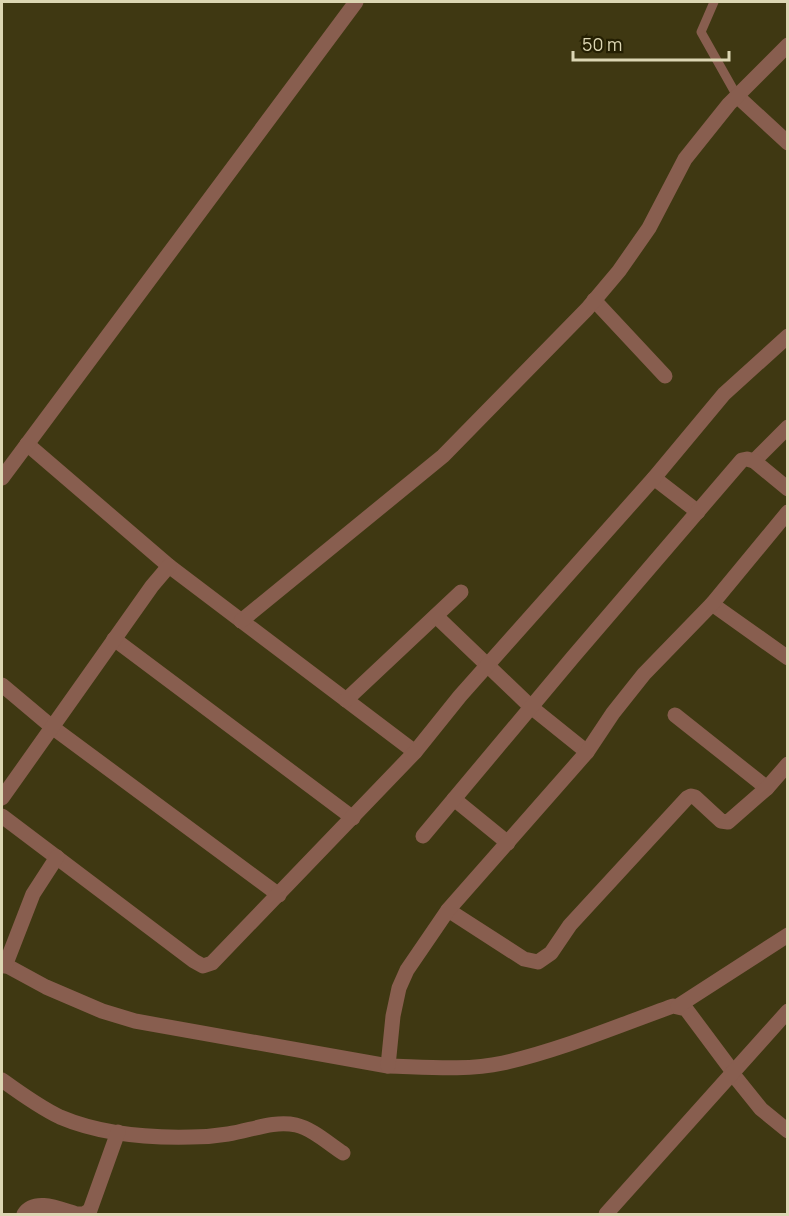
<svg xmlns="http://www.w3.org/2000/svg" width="789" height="1216" viewBox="0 0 789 1216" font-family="Manrope,sans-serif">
  <rect width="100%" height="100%" fill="#3f3812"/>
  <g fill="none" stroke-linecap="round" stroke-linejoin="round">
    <!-- service -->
    <path stroke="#885e4f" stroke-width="9" d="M714 2 701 32 737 96"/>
    <!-- minor -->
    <g stroke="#885e4f" stroke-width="15">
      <path d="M737 96 788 143"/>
      <path d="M594 300 665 376"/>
      <path d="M27 444 169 566 415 752"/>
      <path d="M754 461 788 427"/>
      <path d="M2 478 356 2"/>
      <path d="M654 478 698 512"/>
      <path d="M712 604 788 658"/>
      <path d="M436 616 531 707 587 752"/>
      <path d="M241 621 443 456 587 309 619 271 649 228 685 159 729 104 788 45"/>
      <path d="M114 639 353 818"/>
      <path d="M2 685 52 727 279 895"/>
      <path d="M346 700 461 592"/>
      <path d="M675 715 767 788"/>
      <path d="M2 798 152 586 169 566"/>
      <path d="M454 799 508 843"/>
      <path d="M2 816 194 961 203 966 212 963 415 752 460 696 654 478 724 394 788 336"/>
      <path d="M423 836 573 657 742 460 747 459 754 461 788 489"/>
      <path d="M448 910 524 959 538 962 551 953 570 925 687 798 691 796 695 797 721 821 728 822 767 788 788 764"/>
      <path d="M2 963 46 987 102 1011 135 1021 388 1066C425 1067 466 1071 503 1063 561 1050 617 1026 673 1006L686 1009 733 1072"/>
      <path d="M5 966 33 894 57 857"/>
      <path d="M678 1006 788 935"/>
      <path d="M388 1066 393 1016 399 988 407 970 448 910 587 752 613 713 644 674 712 604 788 512"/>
      <path d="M732 1073 761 1109 788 1131"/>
      <path d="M2 1080C20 1093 39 1107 60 1117 100 1134 148 1138 191 1137 203 1137 216 1136 228 1134 250 1131 273 1120 296 1125 313 1129 329 1144 343 1153"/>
      <path d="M24 1214C35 1197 62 1210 77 1214H84L90 1210 118 1132"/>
      <path d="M606 1214 788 1011"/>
    </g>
  </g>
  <!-- border -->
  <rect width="789" height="1216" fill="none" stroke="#dcd6b3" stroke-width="6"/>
  <!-- scale -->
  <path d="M573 51v9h156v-9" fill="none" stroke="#dcd6b3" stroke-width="3"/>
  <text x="582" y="51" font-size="18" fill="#dcd6b3" stroke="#241f02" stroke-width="4.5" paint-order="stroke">50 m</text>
</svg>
